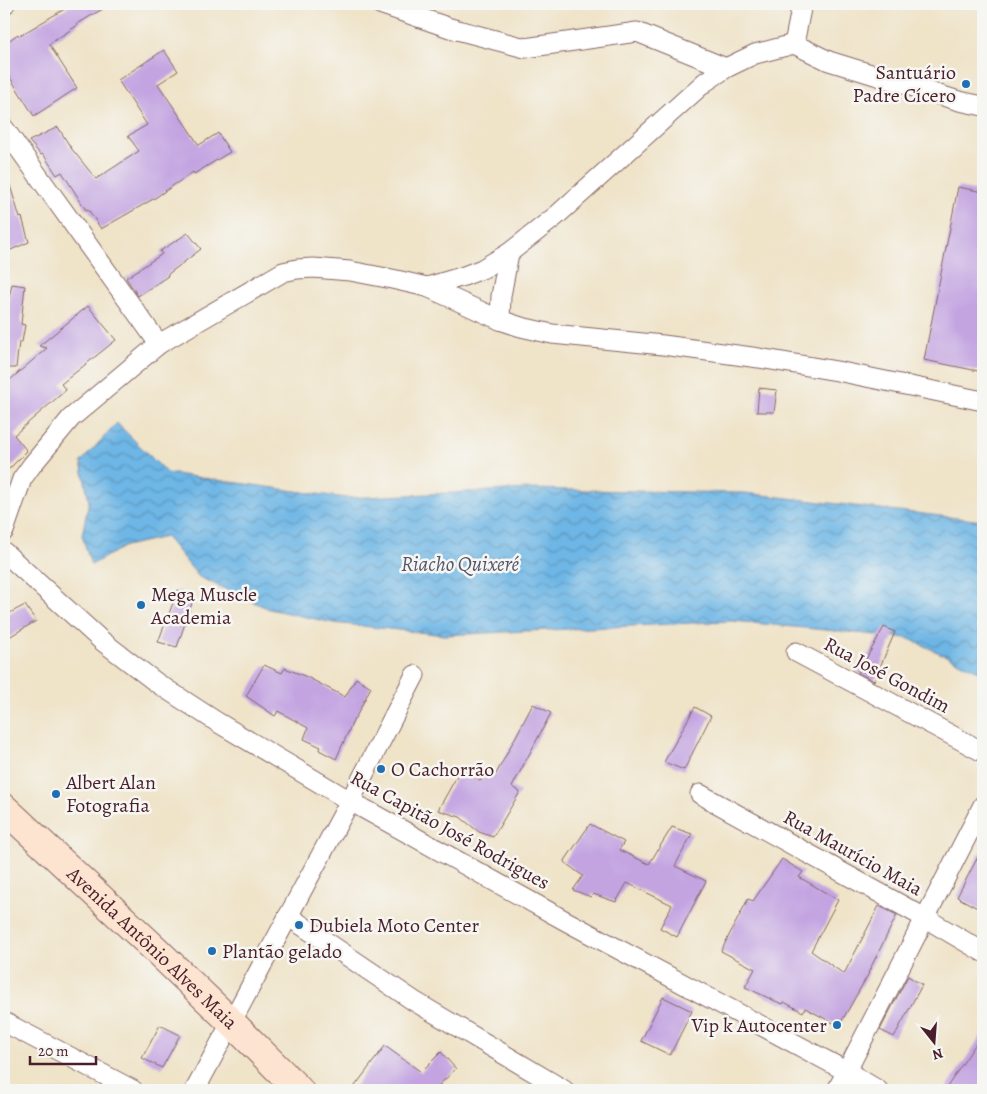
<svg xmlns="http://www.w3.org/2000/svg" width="987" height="1094" viewBox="0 0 987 1094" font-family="Alegreya,serif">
  <defs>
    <pattern id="water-waves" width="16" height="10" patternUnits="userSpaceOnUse" patternTransform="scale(1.25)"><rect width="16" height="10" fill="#6db6e5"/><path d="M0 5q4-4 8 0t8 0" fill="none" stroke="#5c93ba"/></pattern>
  </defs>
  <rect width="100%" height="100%" fill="#f6f6f2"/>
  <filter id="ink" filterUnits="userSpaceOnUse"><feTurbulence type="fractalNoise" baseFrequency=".02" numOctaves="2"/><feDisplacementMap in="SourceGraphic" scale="10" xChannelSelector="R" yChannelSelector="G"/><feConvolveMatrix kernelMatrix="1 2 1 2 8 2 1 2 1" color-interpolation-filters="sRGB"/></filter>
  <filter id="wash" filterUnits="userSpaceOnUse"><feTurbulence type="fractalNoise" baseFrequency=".0096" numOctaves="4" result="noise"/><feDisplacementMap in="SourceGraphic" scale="20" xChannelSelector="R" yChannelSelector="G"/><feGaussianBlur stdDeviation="1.12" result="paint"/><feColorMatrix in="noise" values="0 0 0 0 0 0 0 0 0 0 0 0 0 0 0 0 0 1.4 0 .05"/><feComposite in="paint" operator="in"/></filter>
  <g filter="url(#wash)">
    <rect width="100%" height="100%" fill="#efe3c8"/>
    <!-- water -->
    <path fill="url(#water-waves)" stroke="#5c6a88" d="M117 423 167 473 346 498 528 489 745 493 983 521V673L907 638 733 621 445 635 334 623 269 609 199 577 166 537 125 546 91 565 82 535 89 501 81 462Z"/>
    <g id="blocks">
      <!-- building -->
      <g fill="#c3a4e1">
        <path d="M73 4H111L77 24 78 25 49 44 77 88 34 116 4 68V44L18 34 19 36Z"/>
        <path d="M164 50 178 71 158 84 199 145 218 133 230 152 194 174 193 172 155 198 101 229 88 209 86 210 62 172 57 175 43 154 41 155 29 141 58 127 71 148 96 179 139 151 128 136 147 125 118 80Z"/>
        <path d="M8 179 20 218 22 217 29 242 4 253V180Z"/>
        <path d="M958 187 983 192V372L924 360Z"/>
        <path d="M188 233 201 249 167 275 168 276 138 296 126 278 162 254 160 251Z"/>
        <path d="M12 284 25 286 21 324 25 325 22 342H19L16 368H4V321Z"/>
        <path d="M88 306 116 340 61 384 66 390 14 435 27 451 4 474V385L47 348 39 346Z"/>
        <path d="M759 388 777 390 774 412H757Z"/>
        <path d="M178 590 194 597 177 647 158 642Z"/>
        <path d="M25 605 36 621 4 640V616Z"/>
        <path d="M884 627 895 632 874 681 858 673Z"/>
        <path d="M264 665 282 673 285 668 307 677 345 697 356 678 371 687 355 719H354L336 759 319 750 321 747 304 739 308 728 278 711 275 716 246 696Z"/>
        <path d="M533 704 551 713 512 787 520 792 493 837 479 832 460 817 438 810 462 767 481 781 487 769 496 774Z"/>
        <path d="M695 707 711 716 684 770 664 762Z"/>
        <path d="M590 824 624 842 619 850 649 864 672 827 692 834 675 866 706 881 677 937 660 928 672 905 627 883 616 902 593 894 591 897 573 890 583 876 564 862Z"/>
        <path d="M983 847V911L957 897Z"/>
        <path d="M782 859 803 872 799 877 838 900 811 951 844 974 879 906 897 915 868 973H869L839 1026 805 1008 803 1012 784 1002 783 1004 775 1001 745 987 755 969 721 951 748 899 753 901Z"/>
        <path d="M908 976 922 985 894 1037 880 1030Z"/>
        <path d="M663 997 692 1011 670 1055 641 1041Z"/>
        <path d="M160 1025 180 1035 162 1068 142 1058Z"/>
        <path d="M983 1033V1090H945Z"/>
        <path d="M385 1046 421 1072 441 1052 456 1069 439 1085 447 1090H352Z"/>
      </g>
    </g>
  </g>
  <g filter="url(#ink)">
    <use href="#blocks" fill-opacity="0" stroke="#846462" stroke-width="1"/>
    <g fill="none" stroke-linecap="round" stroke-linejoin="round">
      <defs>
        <g id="minor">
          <path d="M380 4 450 28 525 48 637 32 726 68"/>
          <path d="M802 4 794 44 829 61 959 101 983 106"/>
          <path d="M4 5 5 4"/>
          <path d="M4 128 159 344"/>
          <path d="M427 287 500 320 521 327 552 334 663 345 759 358 837 371 983 401"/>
          <path d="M500 320 501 296 509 253"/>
          <path d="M4 531 22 479 32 465 71 418 159 344 271 279 283 272 297 269 313 268 350 271 392 279 427 287 464 276 482 269 509 253 556 216 705 82 726 68 755 54 794 44"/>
          <path d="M4 552 102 641 157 683 217 722 350 801 564 920 846 1071 878 1090"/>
          <path d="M796 652 983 752"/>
          <path d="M700 794 925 918 983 952"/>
          <path d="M288 916 414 1001 564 1090"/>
          <path d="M4 1022 133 1090"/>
          <path d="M195 1090 350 801 415 675"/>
          <path d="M837 1090 983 805"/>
        </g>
        <g id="secondary">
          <path id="s1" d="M4 808 155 949 231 1022 299 1090"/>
        </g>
      </defs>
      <!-- minor casing -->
      <use href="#minor" stroke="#846462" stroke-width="21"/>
      <!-- secondary casing -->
      <use href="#secondary" stroke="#846462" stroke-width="30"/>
      <!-- minor -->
      <use href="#minor" stroke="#fff" stroke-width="19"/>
      <!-- secondary -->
      <use href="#secondary" stroke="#fde4d0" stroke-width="28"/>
    </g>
  </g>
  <!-- markers -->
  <g fill="#1f6fb2" stroke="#f6f6f2" stroke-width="2">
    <circle cx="966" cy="84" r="5"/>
    <circle cx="141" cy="605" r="5"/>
    <circle cx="381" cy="769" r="5"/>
    <circle cx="56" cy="794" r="5"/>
    <circle cx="299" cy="925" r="5"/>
    <circle cx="212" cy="951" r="5"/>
    <circle cx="837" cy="1025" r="5"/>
  </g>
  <g text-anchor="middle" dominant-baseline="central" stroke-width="5" stroke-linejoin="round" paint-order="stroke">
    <!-- poi labels -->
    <g font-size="20" fill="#4a1f2b" stroke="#f6f6f2" text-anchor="start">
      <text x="956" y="72" text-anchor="end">Santuário<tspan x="956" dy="23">Padre Cícero</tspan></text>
      <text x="151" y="594">Mega Muscle<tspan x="151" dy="23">Academia</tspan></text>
      <text x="391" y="769">O Cachorrão</text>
      <text x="66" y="782">Albert Alan<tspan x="66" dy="23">Fotografia</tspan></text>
      <text x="309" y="925">Dubiela Moto Center</text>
      <text x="222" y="951">Plantão gelado</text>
      <text x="827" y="1025" text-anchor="end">Vip k Autocenter</text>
    </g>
    <!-- street labels -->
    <g font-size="20" fill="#4a1f2b" stroke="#f6f6f2">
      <text transform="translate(887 675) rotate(28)">Rua José Gondim</text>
      <text transform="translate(450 830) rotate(29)">Rua Capitão José Rodrigues</text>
      <text transform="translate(853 853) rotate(29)">Rua Maurício Maia</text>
      <text stroke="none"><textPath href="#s1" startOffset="204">Avenida Antônio Alves Maia</textPath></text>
    </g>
    <!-- water labels -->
    <g font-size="21" font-style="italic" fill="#56546c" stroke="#f6f6f2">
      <text x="460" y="564">Riacho Quixeré</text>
    </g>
  </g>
  <!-- margin -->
  <rect width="987" height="1094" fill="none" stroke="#f6f6f2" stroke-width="20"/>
  <!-- north arrow -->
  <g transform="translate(934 1042) rotate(163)" stroke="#f6f6f2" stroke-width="4" paint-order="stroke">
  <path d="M0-4L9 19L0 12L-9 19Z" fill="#4a1f2b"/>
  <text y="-8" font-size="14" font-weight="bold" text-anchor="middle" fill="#4a1f2b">N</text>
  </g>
  <!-- scale -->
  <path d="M30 1056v8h66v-8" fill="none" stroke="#4a1f2b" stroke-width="2.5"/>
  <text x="38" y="1056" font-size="15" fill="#4a1f2b" stroke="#f6f6f2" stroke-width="4" paint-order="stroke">20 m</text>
</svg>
